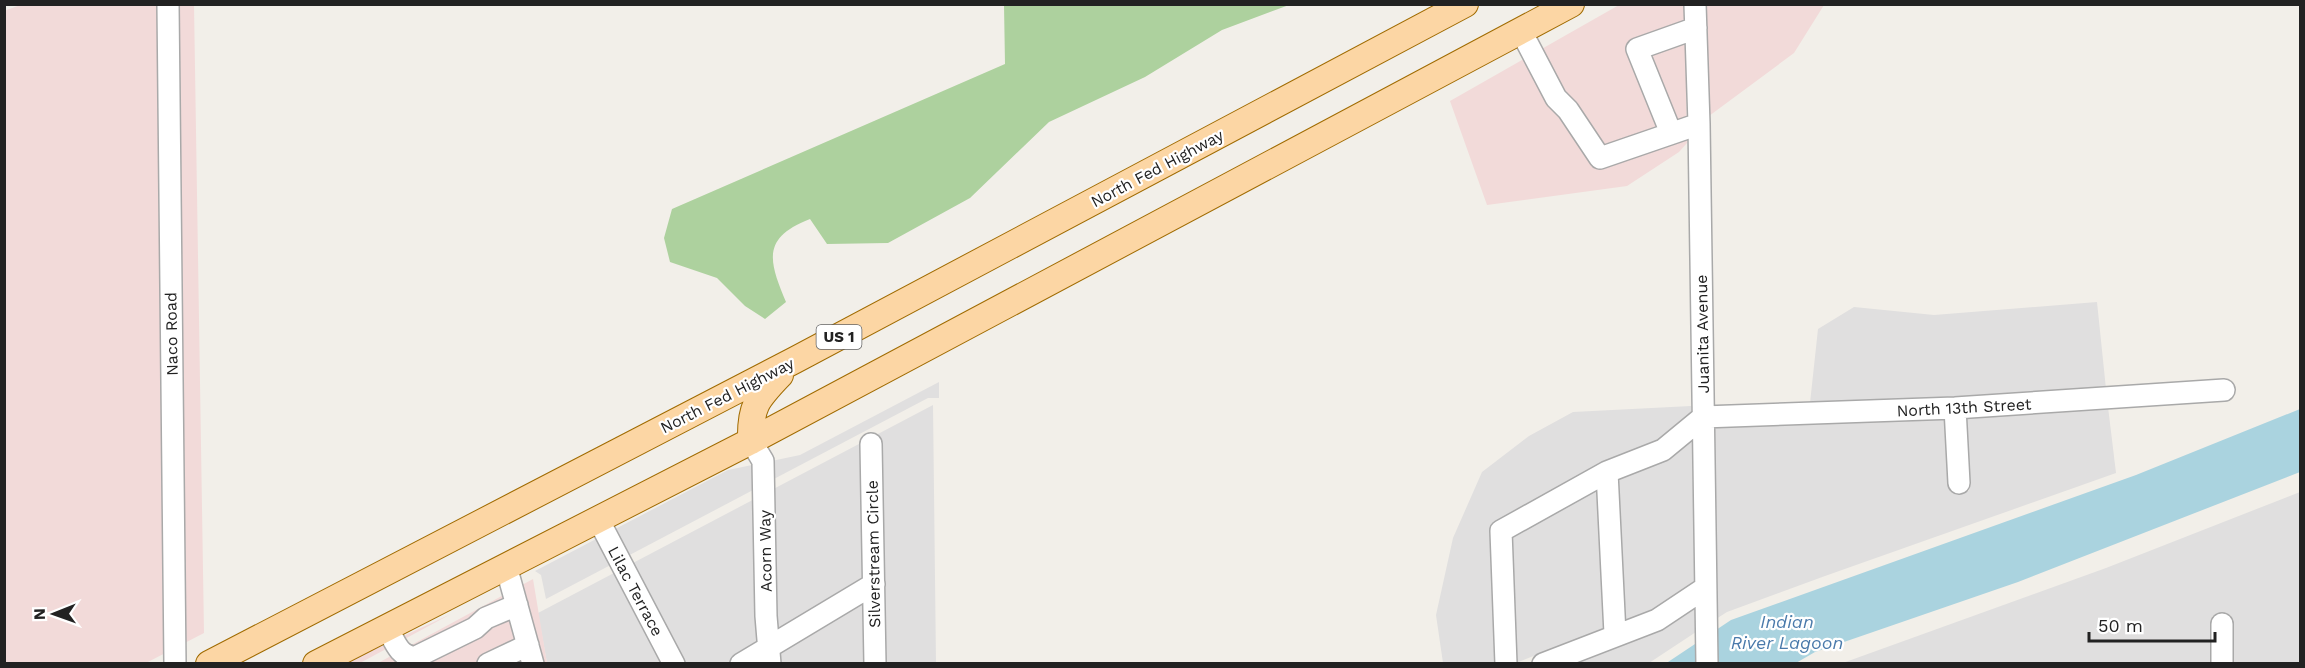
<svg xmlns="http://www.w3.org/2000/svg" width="2305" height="668" viewBox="0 0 2305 668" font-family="'Work Sans',sans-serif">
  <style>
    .residential { fill: #e0dfdf }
    .commercial { fill: #f2dad9 }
    .forest { fill: #add19e }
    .water { fill: #aad3df }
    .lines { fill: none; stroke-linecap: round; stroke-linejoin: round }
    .minor-casing { stroke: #a9a9a9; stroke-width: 24 }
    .major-casing { stroke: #a06b00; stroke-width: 28 }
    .minor { stroke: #fff; stroke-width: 21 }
    .major { stroke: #fcd6a4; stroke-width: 26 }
    .labels { text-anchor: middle; stroke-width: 4.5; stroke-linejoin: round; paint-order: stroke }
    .shield { fill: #fff; stroke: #646464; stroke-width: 1.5 }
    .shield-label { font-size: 15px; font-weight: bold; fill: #222 }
    .street-label { font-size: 16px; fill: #222; stroke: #fff }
    .water-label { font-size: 18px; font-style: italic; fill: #4a7aab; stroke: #fff }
  </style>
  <rect width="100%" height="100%" fill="#f2efe9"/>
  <!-- residential -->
  <path class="residential" d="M2097 302 2106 389 1954 400 1711 409V406L1810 403 1818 329 1854 307 1934 315Z
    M939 382V398H928L546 599 541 575 535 571 728 470 800 455Z
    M933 405 936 663H547L538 613Z
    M1691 406 1692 414 1657 442 1605 463 1597 464V467L1496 524V663H1443L1436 615 1453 538 1482 472 1529 436 1573 412Z
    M2108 407 2116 473 1825 576 1727 612 1716 619 1715 592 1718 590 1715 585 1712 427 1946 417 1950 492 1969 491 1965 416Z
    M1692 437 1695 584 1653 612 1624 622 1617 477Z
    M1598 487 1605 628 1516 663 1511 536Z
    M2300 492V663H2232L2231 615 2212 616V663L1840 664 2106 568Z
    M1696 605V632L1649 663 1566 664Z"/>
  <!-- commercial -->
  <path class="commercial" d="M23 4 194 5 204 633 146 663H5L4 11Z
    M1619 5H1685L1687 143 1679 152 1627 186 1487 205 1450 101Z
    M1824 5 1794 53 1709 116 1705 6Z
    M533 579 547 663H378Z
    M451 614 360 663H345Z"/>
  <!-- forest -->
  <path class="forest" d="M1004 5H1289L1222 30 1145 77 1049 122 970 198 888 243 827 244 810 219C761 238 769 261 786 302L765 319 745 306 717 278 670 262 664 238 672 209 1005 64Z"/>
  <!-- water -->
  <path class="water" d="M2300 409V472L2018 582 1815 652 1796 663 1665 664 1731 620 2136 475Z"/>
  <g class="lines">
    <defs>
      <path id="minor" d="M168 4 175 664
        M1695 4 1699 124 1707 664
        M1521 31 1556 98 1568 110 1600 158 1699 124
        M1671 133 1637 49 1696 28
        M1955 408 1959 483
        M751 441 763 461 766 616 770 664
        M871 444 875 664
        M1607 472 1615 634
        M598 519 674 664
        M506 566 533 664
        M2222 624V664
        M387 627C394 640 399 658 416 657L475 628 486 618 517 605
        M488 664 528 645
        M741 664 874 584
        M1506 664 1501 531 1607 472 1663 450 1703 417 1955 408 2224 390
        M1543 664 1657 620 1705 588"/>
      <path id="major" d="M751 441C750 406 757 399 780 375
        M209 664 795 360 1465 4
        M316 664 751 441 1571 4"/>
    </defs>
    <!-- minor casing -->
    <use href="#minor" class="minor-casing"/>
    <!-- major casing -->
    <use href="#major" class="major-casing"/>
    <!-- minor -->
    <use href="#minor" class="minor"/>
    <!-- major -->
    <use href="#major" class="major"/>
  </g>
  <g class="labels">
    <!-- shield labels -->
    <rect class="shield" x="816.5" y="325" width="45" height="24" rx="4.5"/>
    <g class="shield-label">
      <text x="839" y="342">US 1</text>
    </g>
    <!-- street labels -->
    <g class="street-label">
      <text transform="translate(1157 168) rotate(-28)" y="6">North Fed Highway</text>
      <text transform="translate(171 334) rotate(-91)" y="6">Naco Road</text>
      <text transform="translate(1702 334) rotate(-91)" y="6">Juanita Avenue</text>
      <text transform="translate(727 395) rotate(-27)" y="6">North Fed Highway</text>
      <text transform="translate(1964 407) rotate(-3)" y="6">North 13th Street</text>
      <text transform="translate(765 551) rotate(-91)" y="6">Acorn Way</text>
      <text transform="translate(873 554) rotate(-91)" y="6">Silverstream Circle</text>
      <text transform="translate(636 591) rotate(62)" y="6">Lilac Terrace</text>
    </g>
    <!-- water labels -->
    <g class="water-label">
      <text x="1787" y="628">Indian<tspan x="1787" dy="21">River Lagoon</tspan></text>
    </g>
  </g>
  <!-- border -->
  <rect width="2305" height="668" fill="none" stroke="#222222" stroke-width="12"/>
  <!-- north arrow -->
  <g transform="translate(54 614) rotate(269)" stroke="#ffffff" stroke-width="4.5" paint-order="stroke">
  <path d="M0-4.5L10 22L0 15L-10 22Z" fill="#222222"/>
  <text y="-9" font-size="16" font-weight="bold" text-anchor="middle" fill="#222222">N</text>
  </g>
  <!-- scale -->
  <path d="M2089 632v9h126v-9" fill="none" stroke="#222222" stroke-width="3"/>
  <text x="2098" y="632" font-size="18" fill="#222222" stroke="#ffffff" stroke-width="4.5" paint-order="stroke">50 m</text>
</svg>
